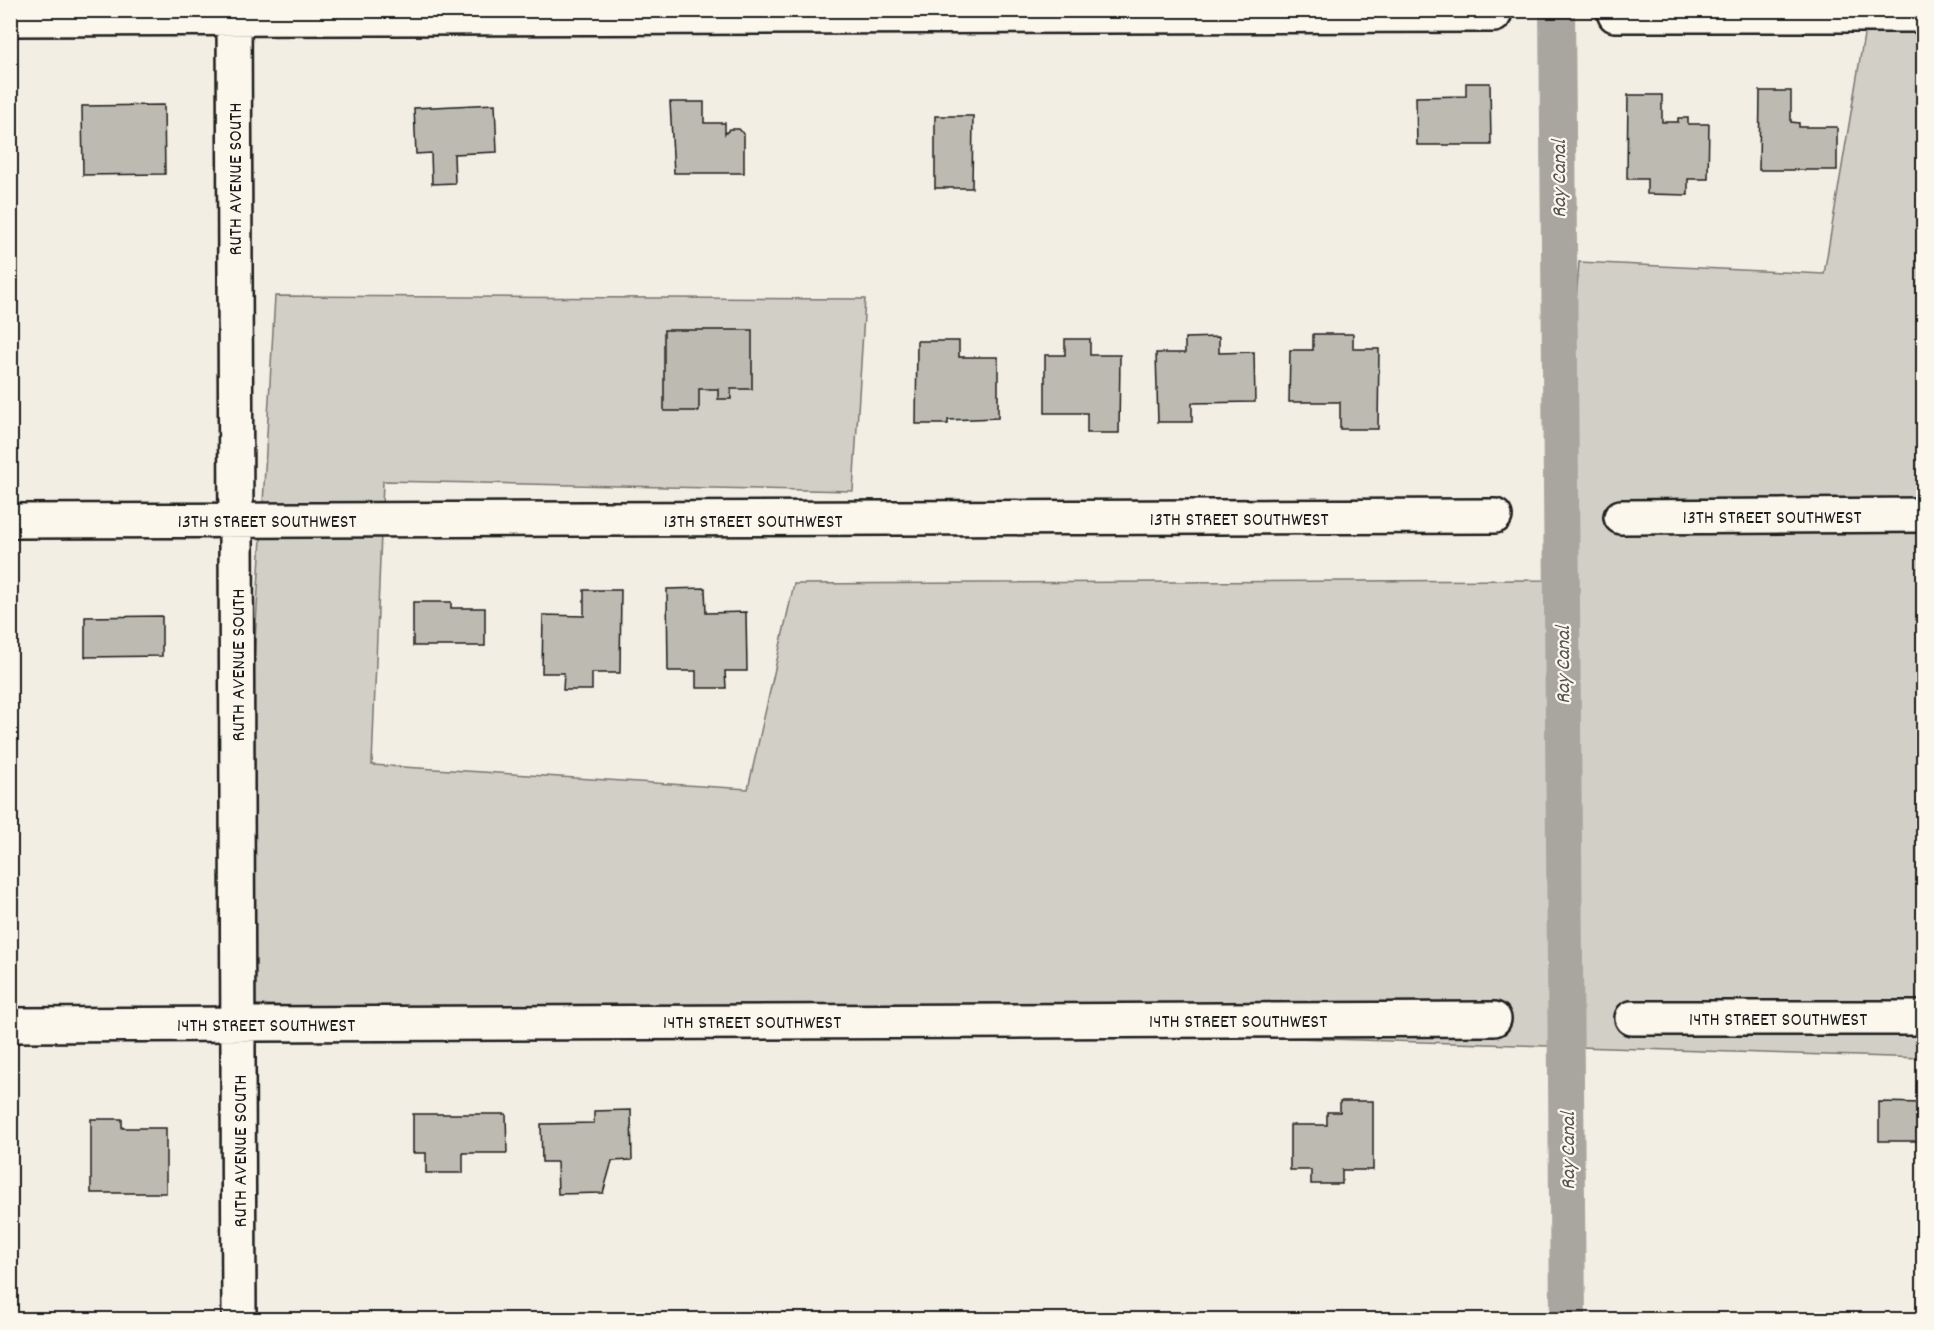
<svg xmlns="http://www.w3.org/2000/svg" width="1934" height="1330" viewBox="0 0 1934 1330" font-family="Dekko,sans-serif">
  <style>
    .green { fill: #d2cfc6; stroke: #777671; stroke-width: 1.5 }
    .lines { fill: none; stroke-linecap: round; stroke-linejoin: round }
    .canal { stroke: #a9a6a0; stroke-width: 36 }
    .building { fill: #bdbab1; stroke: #1c1c1c; stroke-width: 1.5 }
    .street-casing { stroke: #1c1c1c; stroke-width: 38 }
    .street { stroke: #fbf7ec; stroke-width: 33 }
    .labels { text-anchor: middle; stroke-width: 4.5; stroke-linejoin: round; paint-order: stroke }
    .street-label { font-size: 20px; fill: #1c1c1c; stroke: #fbf7ec }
    .water-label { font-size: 21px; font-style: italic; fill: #545351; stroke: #fbf7ec }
  </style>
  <rect width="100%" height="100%" fill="#f2eee4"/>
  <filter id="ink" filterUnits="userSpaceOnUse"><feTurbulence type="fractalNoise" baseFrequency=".0167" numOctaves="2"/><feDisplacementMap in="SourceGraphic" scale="12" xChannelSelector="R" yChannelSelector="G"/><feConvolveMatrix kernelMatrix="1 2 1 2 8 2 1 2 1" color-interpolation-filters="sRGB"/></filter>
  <g filter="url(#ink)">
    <!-- green -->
    <path class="green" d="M1868 11H1923V1058L234 1004 275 296 865 299 853 491 383 481 372 765 748 789 794 584 1555 580 1579 262 1824 274Z"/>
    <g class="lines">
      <!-- canal -->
      <path class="canal" d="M1557 10 1568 1320"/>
    </g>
    <!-- building -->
    <path class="building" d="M1466 83H1490L1491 145H1417L1416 97 1466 96Z
      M1760 91H1791V122L1799 123V127H1837V170H1759Z
      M1628 95H1662V122H1678V118H1688V124H1709L1708 179H1688V195L1647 194V179H1627Z
      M670 102H704V123H725V134L730 129H739L744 134V173H674Z
      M495 104 497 152 454 154 455 183 432 184 431 153 416 154 414 108Z
      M164 105 165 174 83 175 82 106Z
      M935 116H973L972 188H935Z
      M664 330H752V389H731V399H718V389H699V411H664Z
      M1313 334H1353V349H1379L1378 429H1340V402H1289L1290 350H1313Z
      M1219 337V353L1254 352 1255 402 1192 403V422H1158L1156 353H1185V338Z
      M1065 339H1090V355H1120L1119 433H1087V413H1045V355H1065Z
      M917 341H959V357H998V418L948 420V424H916Z
      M705 588 706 613 746 612 747 671H725L726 688H696V671H668L667 589Z
      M584 590H621L620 673H592V690H563L564 673H542L543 615 584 616Z
      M413 602H451V608H485V646H413Z
      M162 616V656L85 657V617Z
      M1340 1101H1373V1170H1342V1184H1311V1170H1290V1125H1327V1112H1340Z
      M1879 1102 1924 1103V1141H1879Z
      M631 1110 632 1160 612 1161 603 1193 558 1194 557 1162H542L541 1124 594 1123V1111Z
      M413 1114H506L507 1153H463V1173H426V1153H413Z
      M91 1119H122V1128H166V1193H91Z"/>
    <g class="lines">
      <defs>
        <path id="street" d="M234 10 239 1320
          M1615 15H1924
          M10 19 1494 15
          M1621 517 1924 515
          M10 521 1495 516
          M1632 1018H1924
          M10 1025 1494 1019"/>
      </defs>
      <!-- street casing -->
      <use href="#street" class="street-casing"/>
      <!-- street -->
      <use href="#street" class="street"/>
    </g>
  </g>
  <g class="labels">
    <!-- street labels -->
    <g class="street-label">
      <text transform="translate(234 179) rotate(-90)" y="7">RUTH AVENUE SOUTH</text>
      <text x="1772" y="523">13TH STREET SOUTHWEST</text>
      <text x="1239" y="525">13TH STREET SOUTHWEST</text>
      <text x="267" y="527">13TH STREET SOUTHWEST</text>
      <text x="753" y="527">13TH STREET SOUTHWEST</text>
      <text transform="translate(237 665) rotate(-90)" y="7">RUTH AVENUE SOUTH</text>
      <text x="1778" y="1025">14TH STREET SOUTHWEST</text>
      <text x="1238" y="1027">14TH STREET SOUTHWEST</text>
      <text x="752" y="1028">14TH STREET SOUTHWEST</text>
      <text x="266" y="1031">14TH STREET SOUTHWEST</text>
      <text transform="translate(239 1151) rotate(-90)" y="7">RUTH AVENUE SOUTH</text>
    </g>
    <!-- water labels -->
    <g class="water-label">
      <text transform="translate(1558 179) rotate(-90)" y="7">Ray Canal</text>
      <text transform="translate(1562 665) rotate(-90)" y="7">Ray Canal</text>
      <text transform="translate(1567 1151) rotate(-90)" y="7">Ray Canal</text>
    </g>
  </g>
  <!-- margin -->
  <rect width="1934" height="1330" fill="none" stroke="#fbf7ec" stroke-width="36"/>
  <rect x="18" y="18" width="1898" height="1294" fill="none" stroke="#1c1c1c" stroke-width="2" filter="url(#ink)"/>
</svg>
